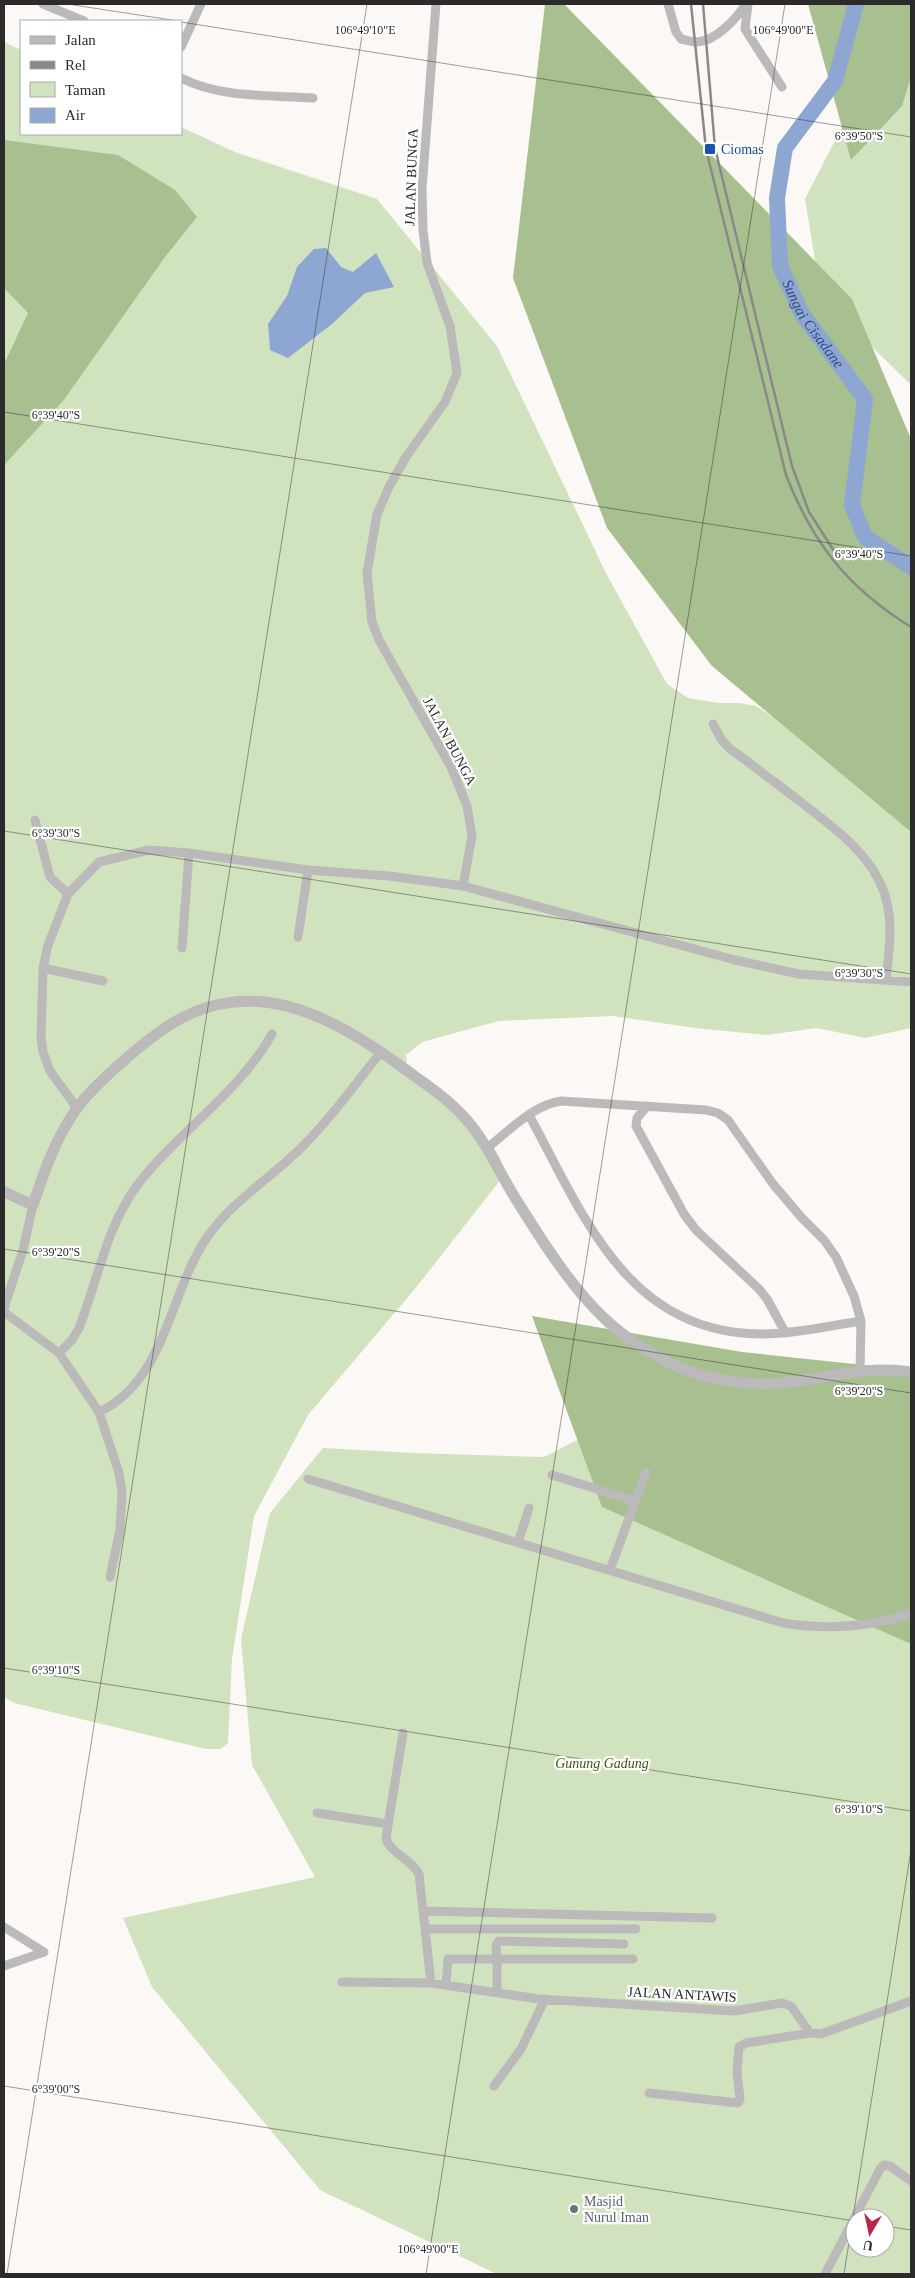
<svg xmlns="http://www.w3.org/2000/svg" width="915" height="2278" viewBox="0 0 915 2278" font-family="'Times New Roman',serif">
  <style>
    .green { fill: #d1e3be; fill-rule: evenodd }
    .forest { fill: #a8bf8f }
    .water { fill: #8da6d2 }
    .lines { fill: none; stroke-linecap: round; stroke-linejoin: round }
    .river { stroke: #8da6d2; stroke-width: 16 }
    .minor { stroke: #bbb9b9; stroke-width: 9 }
    .tertiary { stroke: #bbb9b9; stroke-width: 11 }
    .rail { stroke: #8b8988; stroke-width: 2.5 }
    .ticks { fill: none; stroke: #2c2a2a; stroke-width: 1; stroke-opacity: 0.45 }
    .transit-dot { fill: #1a4fb4; stroke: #fff; stroke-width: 2 }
    .worship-dot { fill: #6b7280; stroke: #fff; stroke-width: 2 }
    .labels { text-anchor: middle; stroke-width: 4.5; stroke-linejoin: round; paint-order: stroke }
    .transit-label { font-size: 14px; fill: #164399; stroke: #fff; text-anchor: start }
    .street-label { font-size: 14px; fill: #2c2a2a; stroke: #fff }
    .park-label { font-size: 14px; font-style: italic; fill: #3b560f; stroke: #fff }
    .worship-label { font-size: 14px; fill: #5b616d; stroke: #fff; text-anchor: start }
    .water-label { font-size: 15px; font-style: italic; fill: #2f4d85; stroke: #fff }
    .ticks-label { font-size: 12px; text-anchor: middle; fill: #2c2a2a; stroke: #fff; stroke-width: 4.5; stroke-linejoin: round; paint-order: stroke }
  </style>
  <rect width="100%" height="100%" fill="#fcf8f6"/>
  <!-- green -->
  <path class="green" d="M905 4H911V385L821 297 805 199Z
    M4 42 21 50V134H181V127L235 152 377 199 497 346 607 575 667 684 688 698 718 703H740L756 706 863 774 911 827V1028L865 1038 817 1028 767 1035 695 1028 613 1016 499 1021 422 1042 406 1055 407 1065C429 1084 501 1140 503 1168 503 1173 500 1179 498 1183L414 1290 308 1415 254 1516 232 1659 228 1743 221 1749H206L14 1703 4 1697Z
    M640 1408 911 1423V2274H497L320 2190 152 1987 123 1918 315 1877 252 1765 241 1639 270 1513 323 1448 414 1453 544 1457ZM855 2218H885V2248H855Z"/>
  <!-- forest -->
  <path class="forest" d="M545 4H564L852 299 911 439V832L712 666 607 528 513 278Z
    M808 4H911V77L902 106 851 160Z
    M4 140 118 155 175 190 197 217 165 257 63 401 4 465V362L6 360 28 313 4 288Z
    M532 1316 742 1352 911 1370V1644L602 1507Z"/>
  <!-- water -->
  <path class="water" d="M326 248 341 267 353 272 376 253 394 287 365 293 332 324 288 358 270 350 268 324 287 296 297 267 314 249Z"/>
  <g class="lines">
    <!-- river -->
    <path class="river" id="s1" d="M856 4 835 81 785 148 777 198 780 266 802 314 865 399 852 505 865 537 911 567"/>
    <!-- minor -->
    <path class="minor" d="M43 4 84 21
      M668 4 676 32 681 39C686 40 692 42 697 42 716 41 736 19 746 4
      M748 4 745 29 782 87
      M181 47 201 4
      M181 78C220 98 269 95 313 98
      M713 724 721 739 729 748C754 766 778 785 802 803 834 828 870 853 884 892 894 921 889 950 886 980
      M35 820 50 877 68 894
      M463 886 735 960 799 974 911 982
      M298 937 308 870
      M182 948 189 853
      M43 968 103 981
      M647 1106 637 1118 636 1126 684 1214 696 1230 759 1289 767 1299 785 1332
      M77 1108 50 1071 43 1052 41 1038 43 968 48 945 68 894 99 862 149 850 189 853 308 870 389 876 463 886 472 836 467 806 451 767 379 640 372 622 367 573 377 514 390 485 406 457 445 402 457 373 450 326 427 263 423 230 422 189 436 4
      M529 1115C583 1214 626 1332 759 1334 793 1334 828 1326 861 1321
      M487 1148C509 1131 533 1105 561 1101L706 1110 718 1113 728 1120 773 1184 802 1218 824 1240 836 1257 854 1296 861 1321 860 1370
      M4 1308 23 1250 33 1205
      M4 1312 59 1353 99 1412 119 1473 122 1492 120 1530 110 1577
      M59 1353 72 1340 79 1328C98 1280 106 1227 138 1184 179 1131 239 1093 272 1034
      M99 1412C164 1382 169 1297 204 1242 229 1202 272 1178 304 1145 332 1117 356 1083 381 1052
      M552 1475 635 1501
      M308 1479 783 1623C827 1630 869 1628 911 1613
      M518 1543 529 1508
      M610 1570 646 1472
      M403 1733 386 1838C389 1853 412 1859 419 1874L431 1983
      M317 1813 388 1824
      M423 1911 712 1918
      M4 1927 44 1952
      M425 1929H636
      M4 1966 44 1952
      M342 1982 431 1983 539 1999 734 2011 782 2003 791 2006 810 2033 821 2034 911 2001
      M446 1984 448 1959H497L496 1945 499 1941 624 1944
      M497 1992V1959H633
      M494 2086 521 2049 545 1999
      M649 2093 738 2103 740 2099 737 2072 739 2047 746 2043 810 2033
      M825 2274 880 2169 884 2165 890 2166 911 2181"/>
    <!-- tertiary -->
    <path class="tertiary" d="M4 1192 33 1205C44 1172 55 1140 75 1111 92 1086 137 1048 162 1030 247 970 330 1014 402 1067 424 1083 446 1097 464 1117 488 1143 500 1175 519 1204 542 1241 572 1288 604 1318 620 1334 640 1346 660 1358 694 1378 742 1386 781 1383 827 1379 864 1365 911 1372"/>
    <!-- rail -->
    <path class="rail" d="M691 4 706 149 786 475C813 544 848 588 911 627
      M703 4 715 148 792 466 809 512 836 554"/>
  </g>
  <!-- ticks -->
  <path class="ticks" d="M67 4 178 21M181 22 911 137M4 412 911 556M4 831 911 974M4 1249 911 1393M4 1668 911 1811M4 2086 855 2221M885 2226 911 2230M7 2274 367 4M426 2274 785 4M844 2274 911 1850"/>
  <!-- markers -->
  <rect class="transit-dot" x="704" y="143" width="12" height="12" rx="2.5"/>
  <circle class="worship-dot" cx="574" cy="2209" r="5"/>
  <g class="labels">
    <!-- transit labels -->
    <g class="transit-label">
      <text x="721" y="154">Ciomas</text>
    </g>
    <!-- street labels -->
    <g class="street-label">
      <text transform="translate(411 177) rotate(-88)" y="5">JALAN BUNGA</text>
      <text transform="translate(450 741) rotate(62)" y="5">JALAN BUNGA</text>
      <text transform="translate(682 1994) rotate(3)" y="5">JALAN ANTAWIS</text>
    </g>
    <!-- park labels -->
    <g class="park-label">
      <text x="602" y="1768">Gunung Gadung</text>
    </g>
    <!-- worship labels -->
    <g class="worship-label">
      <text x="584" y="2206">Masjid<tspan x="584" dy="16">Nurul Iman</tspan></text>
    </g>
    <!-- water labels -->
    <g class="water-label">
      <text dy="5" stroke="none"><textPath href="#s1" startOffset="349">Sungai Cisadane</textPath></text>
    </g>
  </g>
  <g class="ticks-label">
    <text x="783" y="34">106°49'00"E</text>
    <text x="365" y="34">106°49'10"E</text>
    <text x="859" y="140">6°39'50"S</text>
    <text x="56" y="419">6°39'40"S</text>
    <text x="859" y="558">6°39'40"S</text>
    <text x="56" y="837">6°39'30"S</text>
    <text x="859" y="977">6°39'30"S</text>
    <text x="56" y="1256">6°39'20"S</text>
    <text x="859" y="1395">6°39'20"S</text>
    <text x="56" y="1674">6°39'10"S</text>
    <text x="859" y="1813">6°39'10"S</text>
    <text x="56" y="2093">6°39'00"S</text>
    <text x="428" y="2253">106°49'00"E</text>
  </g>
  <!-- border -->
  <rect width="915" height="2278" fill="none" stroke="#2c2a2a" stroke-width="10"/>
  <!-- legend -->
  <rect x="20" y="20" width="162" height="115" fill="#ffffff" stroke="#abaaaa"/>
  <rect x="30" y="36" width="25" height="8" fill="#bbb9b9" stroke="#abaaaa"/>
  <text x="65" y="45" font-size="15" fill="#2c2a2a">Jalan</text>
  <rect x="30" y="61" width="25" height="8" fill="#8b8988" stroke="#abaaaa"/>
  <text x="65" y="70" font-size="15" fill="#2c2a2a">Rel</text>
  <rect x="30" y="82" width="25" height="15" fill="#d1e3be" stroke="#abaaaa"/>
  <text x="65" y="95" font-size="15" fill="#2c2a2a">Taman</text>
  <rect x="30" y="108" width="25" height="15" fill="#8da6d2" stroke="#abaaaa"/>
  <text x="65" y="120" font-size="15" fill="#2c2a2a">Air</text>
  <!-- north arrow -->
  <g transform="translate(870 2233) rotate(189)"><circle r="24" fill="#ffffff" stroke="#abaaaa"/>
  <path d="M0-4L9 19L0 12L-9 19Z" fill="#b92748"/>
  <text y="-8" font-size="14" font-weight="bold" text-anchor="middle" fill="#2c2a2a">U</text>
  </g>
</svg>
